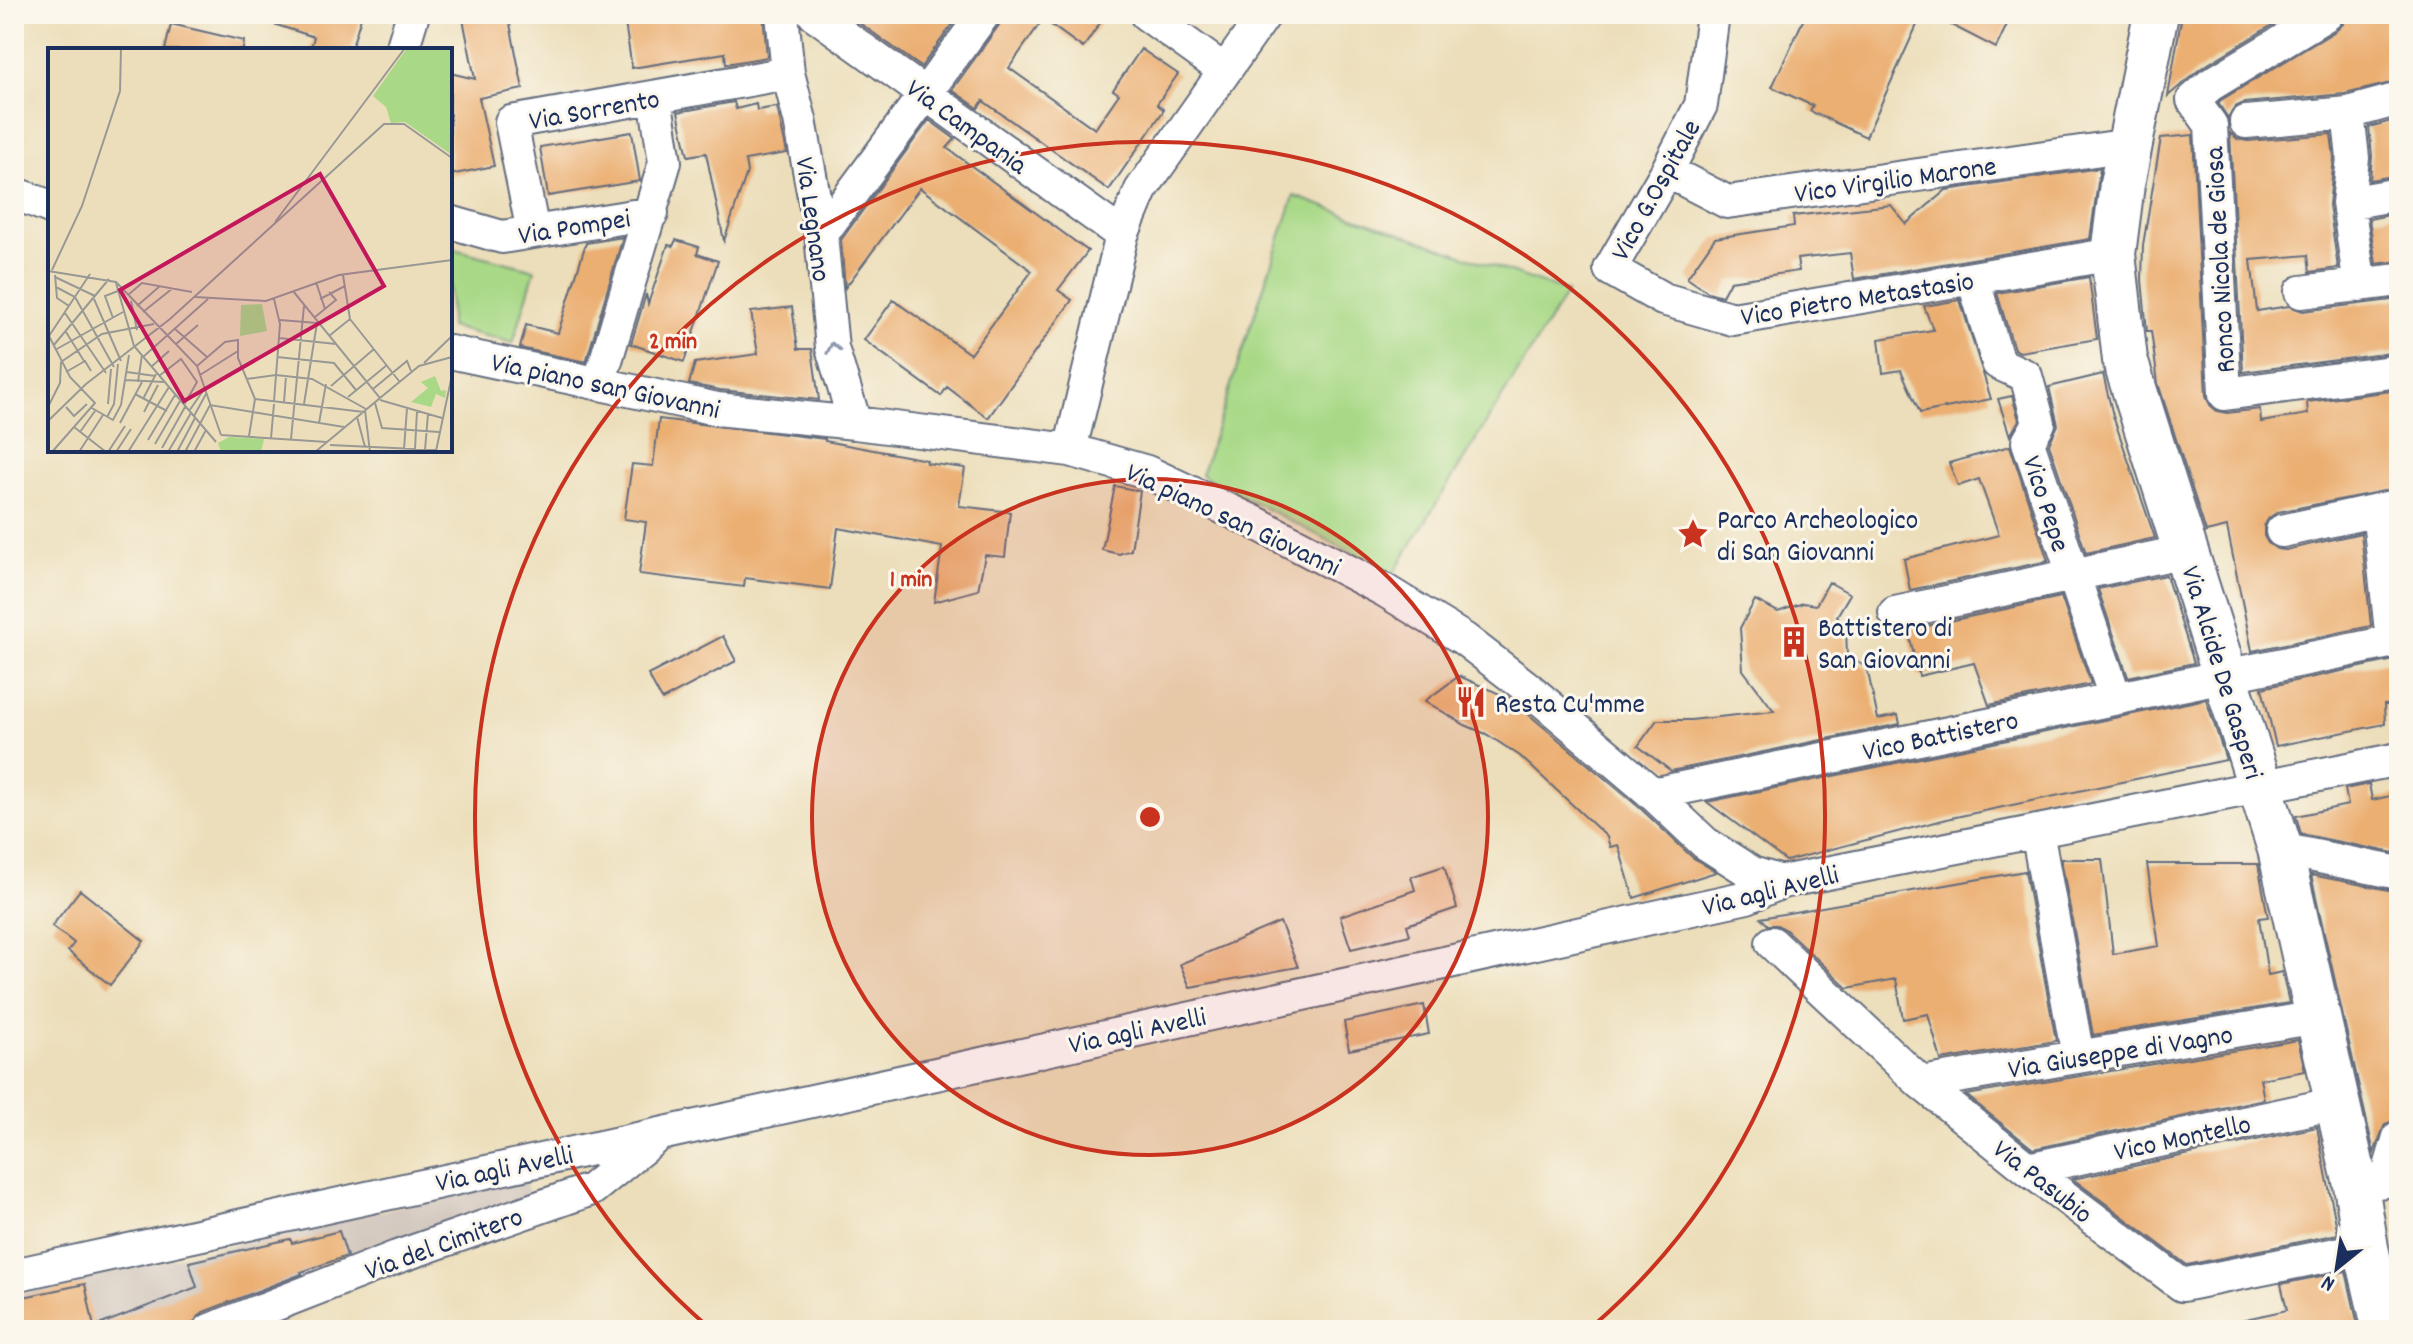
<svg xmlns="http://www.w3.org/2000/svg" width="2413" height="1344" viewBox="0 0 2413 1344" font-family="Dekko,sans-serif">
  <style>
    .industrial { fill: #cec2b9 }
    .green { fill: #a9d987; stroke: #628472; stroke-width: 2 }
    .building { fill: #ebaf72 }
    .lines { fill: none; stroke-linecap: round; stroke-linejoin: round }
    .street-casing { stroke: #646c7e; stroke-width: 36 }
    .secondary-casing { stroke: #646c7e; stroke-width: 48 }
    .street { stroke: #fff; stroke-width: 32 }
    .secondary { stroke: #fff; stroke-width: 44 }
    .oneway { stroke: #8d97ae }
    .ring { fill: none; stroke: #c8321e; stroke-width: 4 }
    .labels { text-anchor: middle; stroke-width: 6; stroke-linejoin: round; paint-order: stroke }
    .street-label { font-size: 28px; fill: #1b2f5e; stroke: #fbf7ec }
    .poi-label { font-size: 28px; fill: #1b2f5e; stroke: #fbf7ec; text-anchor: start }
    .inset-road { fill: none; stroke: #989895; stroke-width: 2 }
    .view { fill: #c2185b; fill-opacity: 0.15; stroke: #c2185b; stroke-width: 4 }
    .inset-edge { fill: none; stroke: #1b2f5e; stroke-width: 4 }
    .centre { fill: #c8321e; stroke: #fbf7ec; stroke-width: 4 }
    .ring-label { font-size: 24px; text-anchor: middle; font-weight: bold; fill: #c8321e; stroke: #fbf7ec; stroke-width: 6; stroke-linejoin: round; paint-order: stroke }
  </style>
  <rect width="100%" height="100%" fill="#fbf7ec"/>
  <filter id="ink" filterUnits="userSpaceOnUse"><feTurbulence type="fractalNoise" baseFrequency=".0125" numOctaves="2"/><feDisplacementMap in="SourceGraphic" scale="16" xChannelSelector="R" yChannelSelector="G"/><feConvolveMatrix kernelMatrix="1 2 1 2 8 2 1 2 1" color-interpolation-filters="sRGB"/></filter>
  <filter id="wash" filterUnits="userSpaceOnUse"><feTurbulence type="fractalNoise" baseFrequency=".006" numOctaves="4" result="noise"/><feDisplacementMap in="SourceGraphic" scale="32" xChannelSelector="R" yChannelSelector="G"/><feGaussianBlur stdDeviation="1.8" result="paint"/><feColorMatrix in="noise" values="0 0 0 0 0 0 0 0 0 0 0 0 0 0 0 0 0 1.4 0 .05"/><feComposite in="paint" operator="in"/></filter>
  <g filter="url(#wash)">
    <rect width="100%" height="100%" fill="#ecdeba"/>
    <!-- industrial -->
    <path class="industrial" d="M524 1178 530 1198 485 1210 173 1330H14V1295Z"/>
    <!-- green -->
    <path class="green" d="M1294 196 1567 292 1393 574 1201 475Z
      M450 248 535 270 513 343 450 327Z"/>
    <g id="blocks">
      <!-- building -->
      <path class="building" d="M258 14H362L351 50H310L314 37 258 19Z
        M462 14H508L523 89 479 98 494 166 450 175V73L475 79Z
        M679 14H763L767 57 726 64 725 53 632 68 625 23Z
        M847 14H960L921 67Z
        M1003 14H1106L1083 48 1043 19 1009 68 1095 129 1119 94 1113 90 1141 49 1178 74 1157 104 1164 110 1109 190 983 101 978 108 952 90 999 25Z
        M1806 14H1922L1866 137 1810 111 1813 106 1772 87Z
        M1930 14H2012L1996 48Z
        M2182 14H2290L2200 69 2168 96Z
        M2346 14H2399V81L2345 94 2244 103 2235 107 2228 118 2218 103 2221 100 2337 30 2343 24Z
        M171 24 244 41 243 50H165Z
        M734 102 736 109 756 104 757 110 777 107 787 153 745 160 747 172 724 241 706 153 688 156 678 112Z
        M2399 119V175L2370 180 2372 156 2369 127Z
        M929 120 955 139 947 148 1088 251 1058 290 1072 300 988 418 947 387 941 396 864 340 893 300 970 354 1032 271 920 188 845 288 841 240Z
        M632 132 640 181 548 196 540 147Z
        M2230 133 2237 139 2248 141 2331 134 2334 158 2329 205 2338 268 2310 272 2308 255 2251 260 2257 311 2289 306 2303 311 2399 299V352L2243 372Z
        M2193 135 2206 395 2210 405 2217 411 2227 413 2260 409 2261 422 2308 414 2307 402 2399 390V488L2278 512 2269 518 2264 526V536L2268 543 2277 549 2286 550 2361 533 2371 626 2252 651 2227 527 2206 532 2158 383 2151 331H2147L2142 280 2143 245 2161 138Z
        M2100 168 2090 239 1854 279 1850 253 1797 259 1799 271 1730 281 1722 296 1708 292 1687 278 1715 238 1794 226 1793 216 1891 205 1906 224 1946 190Z
        M2399 213V261L2376 264 2369 219Z
        M623 237 586 362 520 348 526 325 558 333 586 243Z
        M676 240 699 247 697 254 718 261 684 362 631 344 646 294 648 304 668 245 673 246Z
        M2089 277 2097 339 2020 352 2014 349 1997 293Z
        M1960 300 1991 399 1920 413 1901 370 1883 373 1879 339 1933 330 1924 306Z
        M792 307 798 349H812L819 400 720 390 689 384 695 363 758 354 751 312Z
        M2103 374 2113 416 2155 538 2086 553 2049 444 2058 425 2049 387Z
        M2012 396 2019 420 2010 436 1998 399Z
        M659 419 825 439V441L927 460 926 463 965 468 959 506 1010 512 1005 557 985 555 978 590 934 602 942 547 838 528 830 589 745 578 744 587 639 574 646 522 624 519 632 464 653 466Z
        M2010 446 2048 561 1910 590 1904 559 1999 535 1979 479 1958 486 1949 463Z
        M1115 486 1140 491 1131 550 1119 554 1102 550Z
        M2166 575 2194 663 2128 677 2098 589Z
        M1829 582 1850 594 1837 616 1846 629 1847 655 1867 668 1878 719 1898 715 1900 724 1671 771 1638 746 1657 720H1691L1774 711 1743 670 1740 628 1755 600 1778 612 1803 603 1816 605Z
        M2061 597 2091 684 1989 705 1974 663 1919 676 1908 630Z
        M723 636 736 661 662 700 648 675Z
        M2399 659V704L2384 705 2385 724 2276 746 2262 688Z
        M1459 676 1509 698 1640 808 1692 857 1716 872 1634 898 1618 845 1610 847 1607 837 1520 756 1486 734 1465 725 1425 701Z
        M2206 699 2226 760 1951 818 1786 861 1707 802Z
        M2369 784 2372 800 2399 794V854L2301 834 2296 816 2348 805 2345 789Z
        M2061 859H2102L2113 954 2159 946 2147 864H2258L2268 917 2259 918 2268 975 2282 972 2289 1003 2093 1035Z
        M1444 866 1457 908 1407 925 1410 935 1351 949 1340 916 1415 890 1411 877Z
        M2025 871 2056 1041 1941 1060 1928 1014 1903 1019 1896 979 1848 988 1785 929 1777 925H1768L1761 918Z
        M2311 875 2399 892V1119L2385 1124 2374 1153Z
        M80 890 144 941 110 985 68 951 74 943 52 926Z
        M1280 922 1298 967 1190 987 1180 964Z
        M1424 1005 1429 1034 1349 1050 1344 1022Z
        M2298 1040 2305 1071 2260 1079 2264 1099 2033 1149 1966 1095Z
        M2317 1127 2338 1234 2187 1265 2073 1179Z
        M339 1231 347 1256 301 1272 302 1274 203 1312 193 1323 175 1330H21L14 1299 85 1284 94 1327 197 1287 189 1262 290 1239 292 1243Z
        M2346 1271 2359 1330H2242L2241 1320 2287 1310 2281 1284Z"/>
    </g>
  </g>
  <g filter="url(#ink)">
    <use href="#blocks" fill-opacity="0" stroke="#646c7e" stroke-width="2"/>
    <g class="lines">
      <defs>
        <path id="street" d="M782 14 788 73 800 120 821 235 832 348 855 423
          M814 14 1122 235
          M1146 14 1225 71
          M1713 14 1701 105 1667 171 1610 269 1663 299 1733 319 2113 254
          M2327 14 2210 85 2193 100 2211 125 2225 394 2399 371
          M402 50 413 14
          M2348 113 2353 158 2348 203 2360 286
          M2246 122 2348 113 2399 99
          M1667 171 1727 202 2130 145
          M14 193 50 207
          M2348 203 2399 194
          M450 222 502 237 652 213
          M533 232 511 122 788 73
          M821 235 984 14
          M1973 278 1998 363 2026 376 2039 423 2028 442 2115 697
          M2301 292 2399 280
          M450 352 717 409 855 423 1070 450 1147 472 1254 522 1384 590 1464 639 1529 689 1653 794 1705 843 1752 873 1782 882
          M599 384 665 162 655 97
          M1070 450 1122 235 1141 190 1265 14
          M2378 510 2392 641
          M2282 531 2396 506
          M1895 613 2186 551
          M1653 794 2399 640
          M2037 831 2078 1057
          M2280 849 2399 873
          M1772 943 1921 1083 2028 1169 2182 1285 2366 1248
          M1921 1083 2318 1017
          M2028 1169 2337 1103
          M2356 1185 2386 1181 2399 1137
          M14 1275 1747 897 1782 882 2399 759
          M210 1330 397 1257 592 1189 657 1136"/>
        <path id="secondary" d="M2156 14 2122 184 2113 254 2125 360 2280 849 2356 1185 2366 1248 2385 1330"/>
      </defs>
      <!-- street casing -->
      <use href="#street" class="street-casing"/>
      <!-- secondary casing -->
      <use href="#secondary" class="secondary-casing"/>
      <!-- street -->
      <use href="#street" class="street"/>
      <!-- secondary -->
      <use href="#secondary" class="secondary"/>
    </g>
    <!-- one-way arrows -->
    <defs><path id="oneway-chevron" d="M-2-3.5L2.5 0L-2 3.5" fill="none" stroke-width="1.6" stroke-linecap="round" stroke-linejoin="round" transform="scale(2)"/></defs>
    <use class="oneway" href="#oneway-chevron" transform="translate(833 348) rotate(-102)"/>
  </g>
  <!-- distance rings -->
  <circle cx="1150" cy="817" r="338" fill="#c8321e" fill-opacity=".12"/>
  <g class="ring">
    <circle cx="1150" cy="817" r="338"/>
    <path d="M707 1326A675 675 0 1 1 1593 1326"/>
  </g>
  <!-- icons -->
  <defs>
    <symbol id="sight-bare" viewBox="-9 -9 18 18"><path d="M0-6L1.8-2.2L6-1.7L2.9 1.2L3.7 5.4L0 3.3L-3.7 5.4L-2.9 1.2L-6-1.7L-1.8-2.2Z" fill="#c8321e" stroke="#fbf7ec" stroke-width="2.5" paint-order="stroke"/></symbol>
    <symbol id="building-bare" viewBox="-9 -9 18 18"><path d="M-4-6H4V6H1V3H-1V6H-4ZM-2.5-4.3h1.7v1.8h-1.7ZM.8-4.3h1.7v1.8H.8ZM-2.5-1h1.7V.8h-1.7ZM.8-1h1.7V.8H.8Z" fill="#c8321e" stroke="#fbf7ec" stroke-width="2.5" paint-order="stroke"/></symbol>
    <symbol id="restaurant-bare" viewBox="-9 -9 18 18"><path d="M-5-6h1v4h1v-4h1v4h1v-4h1v5L-1.5 .5V6h-2V.5L-5-1ZM5-6V6H3V1.5H1.5Q1.5-4 5-6Z" fill="#c8321e" stroke="#fbf7ec" stroke-width="2.5" paint-order="stroke"/></symbol>
  </defs>
  <g fill-rule="evenodd">
    <use href="#sight-bare" x="1671" y="512" width="44" height="44"/>
    <use href="#building-bare" x="1772" y="620" width="44" height="44"/>
    <use href="#restaurant-bare" x="1449" y="680" width="44" height="44"/>
  </g>
  <g class="labels">
    <!-- street labels -->
    <g class="street-label">
      <text transform="translate(594 108) rotate(-10)" y="10">Via Sorrento</text>
      <text transform="translate(968 125) rotate(36)" y="10">Via Campania</text>
      <text transform="translate(1895 178) rotate(-8)" y="10">Vico Virgilio Marone</text>
      <text transform="translate(1654 189) rotate(-61)" y="10">Vico G.Ospitale</text>
      <text transform="translate(815 219) rotate(82)" y="10">Via Legnano</text>
      <text transform="translate(574 225) rotate(-9)" y="10">Via Pompei</text>
      <text transform="translate(2218 260) rotate(-93)" y="10">Ronco Nicola de Giosa</text>
      <text transform="translate(1857 297) rotate(-9)" y="10">Vico Pietro Metastasio</text>
      <text transform="translate(606 384) rotate(12)" y="10">Via piano san Giovanni</text>
      <text transform="translate(2048 503) rotate(72)" y="10">Vico Pepe</text>
      <text transform="translate(1234 518) rotate(25)" y="10">Via piano san Giovanni</text>
      <text transform="translate(2224 672) rotate(73)" y="10">Via Alcide De Gasperi</text>
      <text transform="translate(1940 734) rotate(-12)" y="10">Vico Battistero</text>
      <text transform="translate(1770 889) rotate(-14)" y="10">Via agli Avelli</text>
      <text transform="translate(1137 1029) rotate(-12)" y="10">Via agli Avelli</text>
      <text transform="translate(2120 1050) rotate(-9)" y="10">Via Giuseppe di Vagno</text>
      <text transform="translate(2182 1136) rotate(-12)" y="10">Vico Montello</text>
      <text transform="translate(504 1167) rotate(-12)" y="10">Via agli Avelli</text>
      <text transform="translate(2044 1180) rotate(38)" y="10">Via Pasubio</text>
      <text transform="translate(443 1242) rotate(-20)" y="10">Via del Cimitero</text>
    </g>
    <!-- poi labels -->
    <g class="poi-label">
      <text x="1717" y="528">Parco Archeologico<tspan x="1717" dy="32">di San Giovanni</tspan></text>
      <text x="1818" y="636">Battistero di<tspan x="1818" dy="32">San Giovanni</tspan></text>
      <text x="1495" y="712">Resta Cu'mme</text>
    </g>
  </g>
  <!-- overview -->
  <g transform="translate(48 48)">
    <rect width="404" height="404" fill="#ecdeba"/>
    <path d="M359 0H404V107L357 74 343 75 338 59 325 48ZM214 256 219 283 192 288 193 257ZM387 328 393 343 398 342 397 350 388 346 383 359 363 354 380 340 373 334ZM181 389 216 391 213 404H173L170 395Z" fill="#a9d987"/>
    <path class="inset-road" d="M227 174 357 0M4 222 34 158 72 43 73 0M0 223 68 234 149 318 173 387M7 227 9 250 21 258M295 227 302 271M7 229 47 248M268 234 277 261M68 235 86 298 168 394M8 239 27 249 66 319M245 243 332 350 267 404M80 247 94 235 144 244M147 249 218 253 291 227 404 212M46 251 73 313M226 251 232 276 226 353M272 251 297 238M83 253 89 282M89 258 112 238M95 264 125 240M17 265 58 325M267 269 288 252 281 244M65 270 57 248 70 243M302 271 351 333M232 272 269 275M127 281 159 309M18 284 36 313M0 286 22 329 47 355 4 404M1 288 42 226M281 288 302 271M231 290 288 296M128 296 150 277M5 298 61 231M7 302 75 264M95 309 160 251M229 309 286 315 308 342M376 315 404 288M149 318 177 294 190 292V310L207 351 201 388M103 319 121 303M18 324 37 313 43 323M79 324 107 328M152 327 190 303M111 328 133 311 149 334 136 357M198 331 228 327 264 331 318 361M77 332 116 334M90 334 94 307M283 338 326 301M325 341 359 313 363 323M87 346 119 363M300 349 339 317M332 350 371 318 404 309M95 351 108 326M207 351 316 364M332 352 394 370M236 354 238 328M327 355 334 380 391 384M60 356 63 321M256 356 269 275M0 359 12 335 13 314 54 286 106 276M18 359 26 368 39 356M42 359 65 372 73 357 81 307M317 362 322 404M141 363 157 340M96 364 110 337M146 368 158 346M59 369 66 356 70 316M309 369 317 399M0 373 38 336 122 271 336 76H356L404 110M72 375 94 334M271 375 278 336M26 379 58 404M32 384 47 363M173 387 279 394M223 390 226 356M243 391 256 258M100 392 127 347M107 396 132 353M282 397 388 402M114 400 137 359M356 401 359 360M367 401 369 363M377 402 380 366M388 403 404 327M31 404 55 367M60 404 77 378M68 404 83 381M80 404 121 339M120 404 143 365M129 404 147 370M137 404 162 357 296 379M146 404 158 382"/>
    <path class="view" d="M272 126 336 238 136 353 72 242Z"/>
    <rect width="404" height="404" class="inset-edge"/>
  </g>
  <circle cx="1150" cy="817" r="12" class="centre"/>
  <g class="ring-label">
    <text x="673" y="348">2 min</text>
    <text x="911" y="586">1 min</text>
  </g>
  <!-- margin -->
  <rect width="2413" height="1344" fill="none" stroke="#fbf7ec" stroke-width="48"/>
  <!-- north arrow -->
  <g transform="translate(2337 1268) rotate(210)" stroke="#fbf7ec" stroke-width="6" paint-order="stroke">
  <path d="M0-6L14 30L0 20L-14 30Z" fill="#1b2f5e"/>
  <text y="-12" font-size="22" font-weight="bold" text-anchor="middle" fill="#1b2f5e">N</text>
  </g>
</svg>
